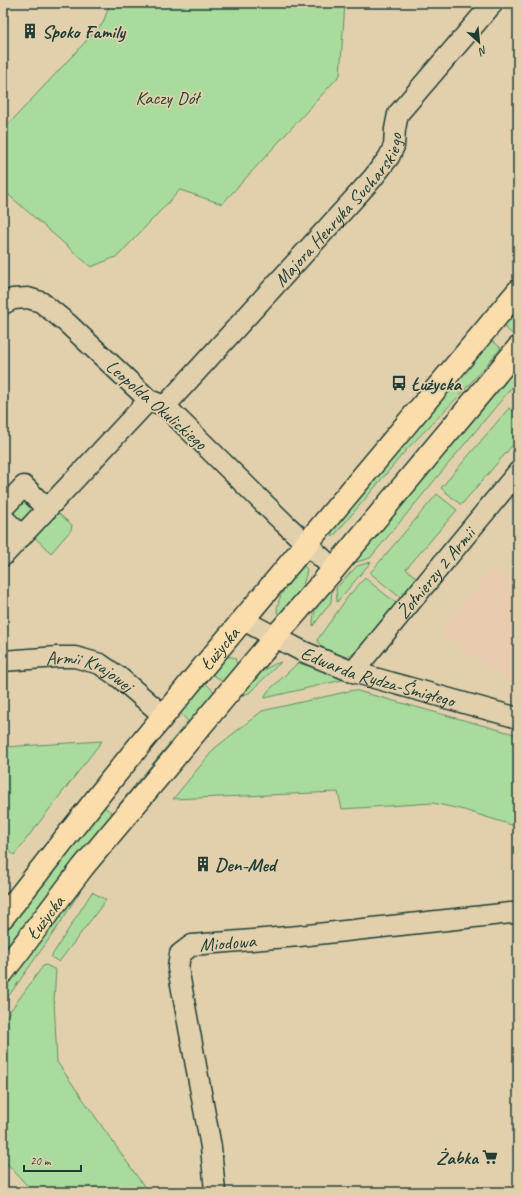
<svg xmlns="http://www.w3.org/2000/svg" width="521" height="1195" viewBox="0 0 521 1195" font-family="Caveat,sans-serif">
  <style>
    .built { fill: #e9cbb0 }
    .green { fill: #a9db9c; stroke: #648c68 }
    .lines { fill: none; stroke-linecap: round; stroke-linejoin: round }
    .minor-casing { stroke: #1f3d34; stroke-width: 23 }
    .major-casing { stroke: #1f3d34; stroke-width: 25 }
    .minor { stroke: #e2d0ad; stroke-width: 20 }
    .major { stroke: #fbddab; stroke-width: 22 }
    .labels { text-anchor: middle; stroke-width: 3.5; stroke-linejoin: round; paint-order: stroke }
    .poi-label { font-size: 19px; font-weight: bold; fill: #1f3d34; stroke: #e2d0ad; text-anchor: start }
    .park-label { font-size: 19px; fill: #264539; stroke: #e2d0ad }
    .street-label { font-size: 19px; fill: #1f3d34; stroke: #e2d0ad }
  </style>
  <rect width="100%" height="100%" fill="#e2d0ad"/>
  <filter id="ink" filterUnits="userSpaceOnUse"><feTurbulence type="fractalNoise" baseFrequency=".025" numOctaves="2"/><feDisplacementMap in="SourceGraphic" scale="8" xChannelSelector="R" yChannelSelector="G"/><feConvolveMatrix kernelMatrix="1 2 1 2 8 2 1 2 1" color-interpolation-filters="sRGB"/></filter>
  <g filter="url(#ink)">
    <!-- built -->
    <path class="built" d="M492 568 518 587V687L440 631Z"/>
    <!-- green -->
    <path class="green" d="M110 3H345L340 75 222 204 180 190 118 256 91 267 3 190V130L103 23Z
      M518 305V330L514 335 501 325Z
      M490 339 501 348 460 395 407 449 333 537 331 531Z
      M518 364V380L370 558 354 563 353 562Z
      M509 408 518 414V439L462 504H460L441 488Z
      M437 494 457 510 406 569 418 579 402 599 370 573Z
      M25 501 36 510 22 524 14 517V509L21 502Z
      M58 513 72 525 71 530 51 553 32 535 51 514Z
      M371 562 337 602 336 588 357 566Z
      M302 566 305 567 307 569C304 590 293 600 280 615L277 613C277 596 290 578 302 566Z
      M365 578 397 604C388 615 362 650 351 655 338 661 323 651 317 640L350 594Z
      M332 588 331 602 313 626C312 609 321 600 332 588Z
      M227 656 235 658 237 665 224 683 211 673Z
      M281 662 249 693 240 696C252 682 262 667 281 662Z
      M298 663 343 676 342 680 265 698V696L268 691Z
      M204 682 216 693 75 861 3 953V934L54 866 103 806 112 813 188 721 180 713Z
      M354 690 518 735V827L464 810 433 803 342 809 338 792 173 799 215 748 262 711Z
      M102 741 14 855 3 846V747Z
      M84 882 83 886 61 922 3 1004V986L37 941Z
      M92 892 106 900 59 962 51 957Z
      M46 965 56 970 54 999 57 1062 148 1192H33L3 1159V1021L43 966Z"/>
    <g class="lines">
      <defs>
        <g id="minor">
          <path d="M3 304 13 299 28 298 41 302 67 323 149 400 165 406 284 523 334 569"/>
          <path id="s1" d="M165 406 372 179 389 157 394 146 395 129 398 114 493 3"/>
          <path d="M3 508 24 486 47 509"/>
          <path d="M3 518 22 536"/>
          <path d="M3 556 149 400"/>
          <path id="s2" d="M243 620 304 652 353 672 518 718"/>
          <path id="s3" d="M3 661 57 657H75L100 664 120 678 164 716"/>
          <path id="s4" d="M353 672 518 472"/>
          <path id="s5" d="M215 1192 211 1147 178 968 180 954 192 945 299 936 511 913 518 914"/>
        </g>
        <g id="major">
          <path id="s6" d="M3 917 111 780 200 671 518 291"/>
          <path id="s7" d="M3 972 83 867 275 637 334 569 518 348"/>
        </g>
      </defs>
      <!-- minor casing -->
      <use href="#minor" class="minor-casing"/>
      <!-- major casing -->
      <use href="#major" class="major-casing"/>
      <!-- minor -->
      <use href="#minor" class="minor"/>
      <!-- major -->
      <use href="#major" class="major"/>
    </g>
  </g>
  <!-- icons -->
  <defs>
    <symbol id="building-bare" viewBox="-9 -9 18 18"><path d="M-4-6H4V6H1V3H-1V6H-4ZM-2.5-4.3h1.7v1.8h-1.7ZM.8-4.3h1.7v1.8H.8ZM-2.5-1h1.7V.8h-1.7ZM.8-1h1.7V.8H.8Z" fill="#1f3d34" stroke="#e2d0ad" stroke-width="2.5" paint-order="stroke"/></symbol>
    <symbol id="bus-bare" viewBox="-9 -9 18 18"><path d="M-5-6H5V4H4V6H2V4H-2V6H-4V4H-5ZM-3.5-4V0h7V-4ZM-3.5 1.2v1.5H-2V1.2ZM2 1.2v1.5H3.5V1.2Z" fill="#1f3d34" stroke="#e2d0ad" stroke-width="2.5" paint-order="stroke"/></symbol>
    <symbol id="supermarket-bare" viewBox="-9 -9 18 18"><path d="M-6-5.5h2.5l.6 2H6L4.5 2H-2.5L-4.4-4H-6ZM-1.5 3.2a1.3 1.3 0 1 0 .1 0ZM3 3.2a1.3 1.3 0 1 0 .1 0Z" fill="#1f3d34" stroke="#e2d0ad" stroke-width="2.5" paint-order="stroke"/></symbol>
  </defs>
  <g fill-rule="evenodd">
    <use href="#building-bare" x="19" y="20" width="22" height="22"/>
    <use href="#bus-bare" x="388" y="372" width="22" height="22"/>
    <use href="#building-bare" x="192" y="853" width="22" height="22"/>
    <use href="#supermarket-bare" x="479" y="1146" width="22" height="22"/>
  </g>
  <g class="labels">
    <!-- poi labels -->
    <g class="poi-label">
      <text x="42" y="38">Spoko Family</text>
      <text x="411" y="390">Łużycka</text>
      <text x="215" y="871">Den-Med</text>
      <text x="478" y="1164" text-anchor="end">Żabka</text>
    </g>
    <!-- park labels -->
    <g class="park-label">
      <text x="167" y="104">Kaczy Dół</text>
    </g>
    <!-- street labels -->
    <g class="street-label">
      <text dy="7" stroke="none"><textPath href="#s1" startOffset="263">Majora Henryka Sucharskiego</textPath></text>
      <text transform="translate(157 404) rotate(41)" y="7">Leopolda Okulickiego</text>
      <text dy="7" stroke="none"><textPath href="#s4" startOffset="129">Żołnierzy 2 Armii</textPath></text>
      <text dy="7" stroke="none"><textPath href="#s6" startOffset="345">Łużycka</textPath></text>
      <text dy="7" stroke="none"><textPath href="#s2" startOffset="147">Edwarda Rydza-Śmigłego</textPath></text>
      <text dy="7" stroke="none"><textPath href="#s3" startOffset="90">Armii Krajowej</textPath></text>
      <text dy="7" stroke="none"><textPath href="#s7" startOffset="69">Łużycka</textPath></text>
      <text dy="7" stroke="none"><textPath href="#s5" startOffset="292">Miodowa</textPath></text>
    </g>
  </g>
  <!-- margin -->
  <rect width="521" height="1195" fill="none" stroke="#e2d0ad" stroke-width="16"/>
  <rect x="8" y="8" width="505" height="1179" fill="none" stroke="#1f3d34" stroke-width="1.5" filter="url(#ink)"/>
  <!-- north arrow -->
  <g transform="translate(479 42) rotate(153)" stroke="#e2d0ad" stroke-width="3" paint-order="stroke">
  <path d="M0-3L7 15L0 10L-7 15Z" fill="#1f3d34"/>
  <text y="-6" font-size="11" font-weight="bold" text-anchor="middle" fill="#1f3d34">N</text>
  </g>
  <!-- scale -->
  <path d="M24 1165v6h57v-6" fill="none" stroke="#1f3d34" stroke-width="2"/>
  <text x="30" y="1165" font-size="12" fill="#1f3d34" stroke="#e2d0ad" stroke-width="3" paint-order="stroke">20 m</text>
</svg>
